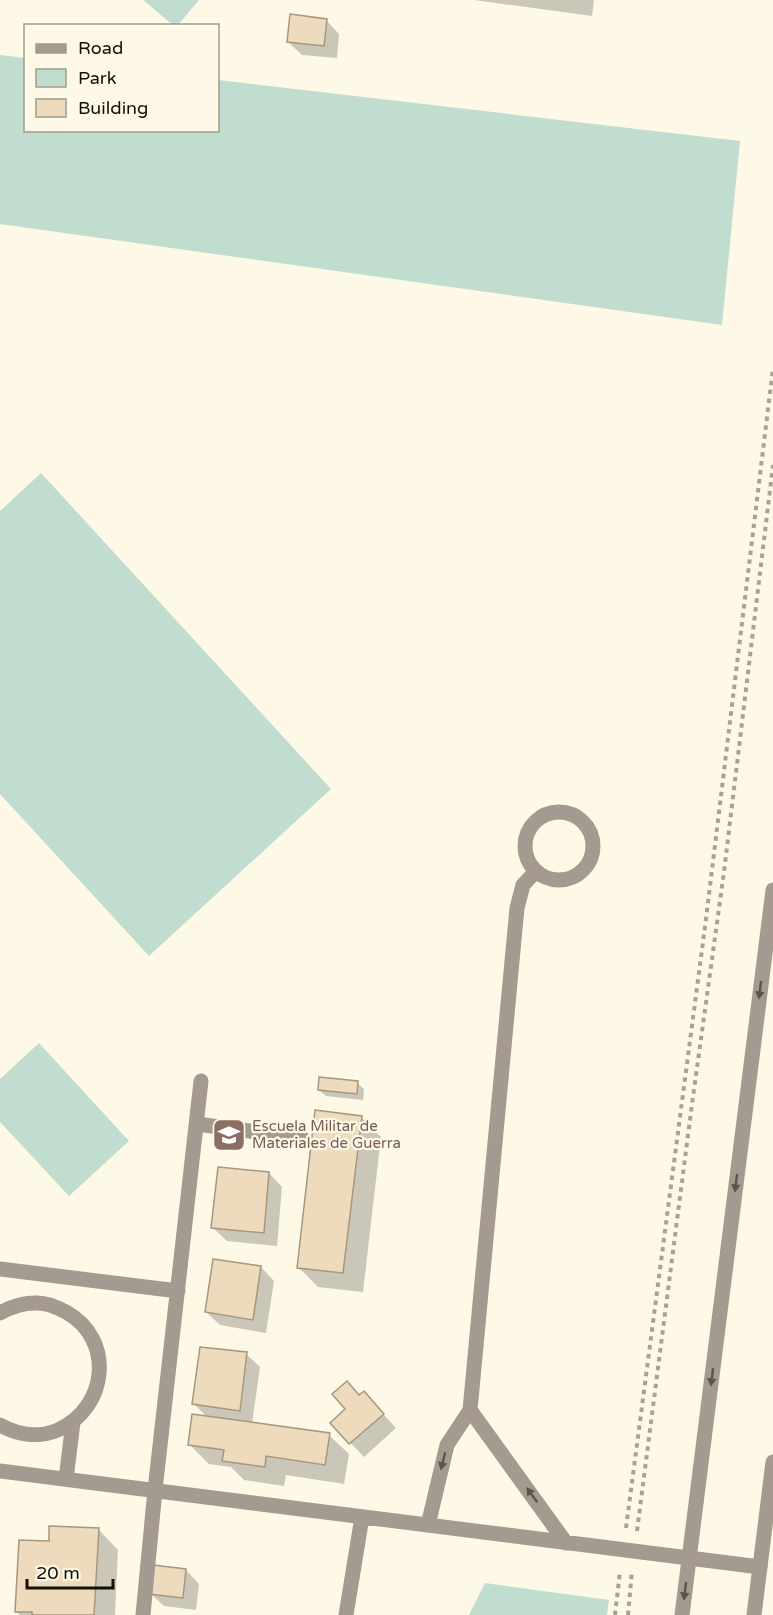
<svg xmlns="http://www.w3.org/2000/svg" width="773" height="1615" viewBox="0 0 773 1615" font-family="'Varela Round',sans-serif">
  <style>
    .green { fill: #c0ddcf }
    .shadow { fill: #0003 }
    .building { fill: #eedbbd; stroke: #a6977d; stroke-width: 1.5 }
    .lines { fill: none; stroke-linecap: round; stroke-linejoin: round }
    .path { stroke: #a7a394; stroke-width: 4; stroke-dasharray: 4.5 4.5; stroke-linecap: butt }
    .lane { stroke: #a59a8f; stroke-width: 15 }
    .street { stroke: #a59a8f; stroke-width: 15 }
    .oneway { fill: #5c554a }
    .labels { text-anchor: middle; stroke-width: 4.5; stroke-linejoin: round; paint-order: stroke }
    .education-label { font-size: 15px; fill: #785e54; stroke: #fef9e7; text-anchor: start }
  </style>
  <rect width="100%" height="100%" fill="#fef9e7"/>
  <!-- green -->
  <path class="green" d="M143 0H199L178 25 174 26Z
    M0 55 25 58 26 130H218V80L740 141 722 325 0 224Z
    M41 473 331 789 149 956 0 794V511Z
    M39 1043 129 1141 69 1196 0 1122V1079Z
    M485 1583 609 1600 607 1615H469Z"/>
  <!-- shadow -->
  <path class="shadow" d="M474 0H594L592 16Z
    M326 20 339 34 337 58 302 55 288 42Z
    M357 1083 364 1089 363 1100 326 1096 319 1090Z
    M361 1117 381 1137 363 1292 318 1287 298 1267Z
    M269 1173 282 1187 277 1246 227 1241 213 1228Z
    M261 1267 274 1281 266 1333 220 1325 206 1312Z
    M246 1354 260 1367 252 1424 329 1435 349 1454 344 1484 286 1475 284 1486 244 1480 231 1467 209 1464 189 1444 208 1418 194 1404Z
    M364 1393 396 1428 364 1457 332 1423Z
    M99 1530 118 1550 115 1615H20L16 1611Z
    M186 1570 199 1584 196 1610 164 1606 150 1593Z"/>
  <!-- building -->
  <path class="building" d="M290 14 327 19 324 46 287 42Z
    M319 1077 358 1081 357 1094 318 1090Z
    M315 1110 362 1116 343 1273 297 1268Z
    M218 1167 269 1172 264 1233 211 1228Z
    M213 1259 261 1266 253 1320 205 1312Z
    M200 1347 247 1352 240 1411 192 1404Z
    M347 1381 359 1395 364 1391 384 1414 349 1444 330 1423 345 1409 332 1394Z
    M192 1414 330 1433 325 1465 266 1456 265 1467 222 1461 224 1450 188 1445Z
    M49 1526 99 1528 94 1615H32V1612H15L19 1540 49 1541Z
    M153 1565 186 1569 183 1598 149 1594Z"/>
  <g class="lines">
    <!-- path -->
    <path class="path" d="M626 1528 706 919 773 368
      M637 1531 692 1104 724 872 773 465
      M615 1615 620 1571
      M628 1615 632 1571"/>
    <!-- lane -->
    <path class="lane" d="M525 846a34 34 0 1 1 68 0a34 34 0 1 1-68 0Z
      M197 1124 302 1138
      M0 1269 178 1291
      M0 1313C11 1307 22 1303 35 1303 46 1302 57 1307 66 1312 115 1339 108 1408 58 1430 39 1438 18 1435 0 1425
      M470 1410 566 1543
      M0 1471 760 1567
      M66 1479 73 1422
      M428 1525 447 1445 470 1410 517 908 523 885 536 871
      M143 1615 155 1490 201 1081
      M346 1615 362 1517"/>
    <!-- street -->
    <path class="street" d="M682 1615 773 890
      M754 1615 773 1462"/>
  </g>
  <!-- one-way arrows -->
  <defs><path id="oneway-solid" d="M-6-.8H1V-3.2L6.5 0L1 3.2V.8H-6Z" transform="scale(1.5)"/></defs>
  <g class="oneway">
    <use href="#oneway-solid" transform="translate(760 990) rotate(97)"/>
    <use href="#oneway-solid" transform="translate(736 1183) rotate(97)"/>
    <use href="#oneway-solid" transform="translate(712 1377) rotate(97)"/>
    <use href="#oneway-solid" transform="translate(443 1461) rotate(104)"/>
    <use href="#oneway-solid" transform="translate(532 1495) rotate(-126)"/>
    <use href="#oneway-solid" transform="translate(685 1591) rotate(97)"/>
  </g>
  <!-- icons -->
  <defs>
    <symbol id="university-square" viewBox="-11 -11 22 22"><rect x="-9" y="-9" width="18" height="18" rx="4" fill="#8d6e63" stroke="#fef9e7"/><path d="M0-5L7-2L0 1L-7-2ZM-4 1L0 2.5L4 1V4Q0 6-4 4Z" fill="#fff"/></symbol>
  </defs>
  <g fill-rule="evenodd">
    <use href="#university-square" x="210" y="1116" width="38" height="38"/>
  </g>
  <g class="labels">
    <!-- education labels -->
    <g class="education-label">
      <text x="252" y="1131">Escuela Militar de<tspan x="252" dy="17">Materiales de Guerra</tspan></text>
    </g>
  </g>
  <!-- legend -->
  <rect x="24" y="24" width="195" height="108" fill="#fef9e7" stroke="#a09c8d" stroke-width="1.5"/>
  <rect x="36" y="44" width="30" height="9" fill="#a59a8f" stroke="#a09c8d" stroke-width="1.5"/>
  <text x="78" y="54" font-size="18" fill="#131006">Road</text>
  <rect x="36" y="69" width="30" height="18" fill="#c0ddcf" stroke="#a09c8d" stroke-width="1.5"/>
  <text x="78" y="84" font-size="18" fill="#131006">Park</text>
  <rect x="36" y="99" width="30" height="18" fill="#eedbbd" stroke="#a09c8d" stroke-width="1.5"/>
  <text x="78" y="114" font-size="18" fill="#131006">Building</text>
  <!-- scale -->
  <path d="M27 1579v9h86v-9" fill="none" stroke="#131006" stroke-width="3"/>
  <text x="36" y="1579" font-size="18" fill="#131006" stroke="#fef9e7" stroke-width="4.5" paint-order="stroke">20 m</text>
</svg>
